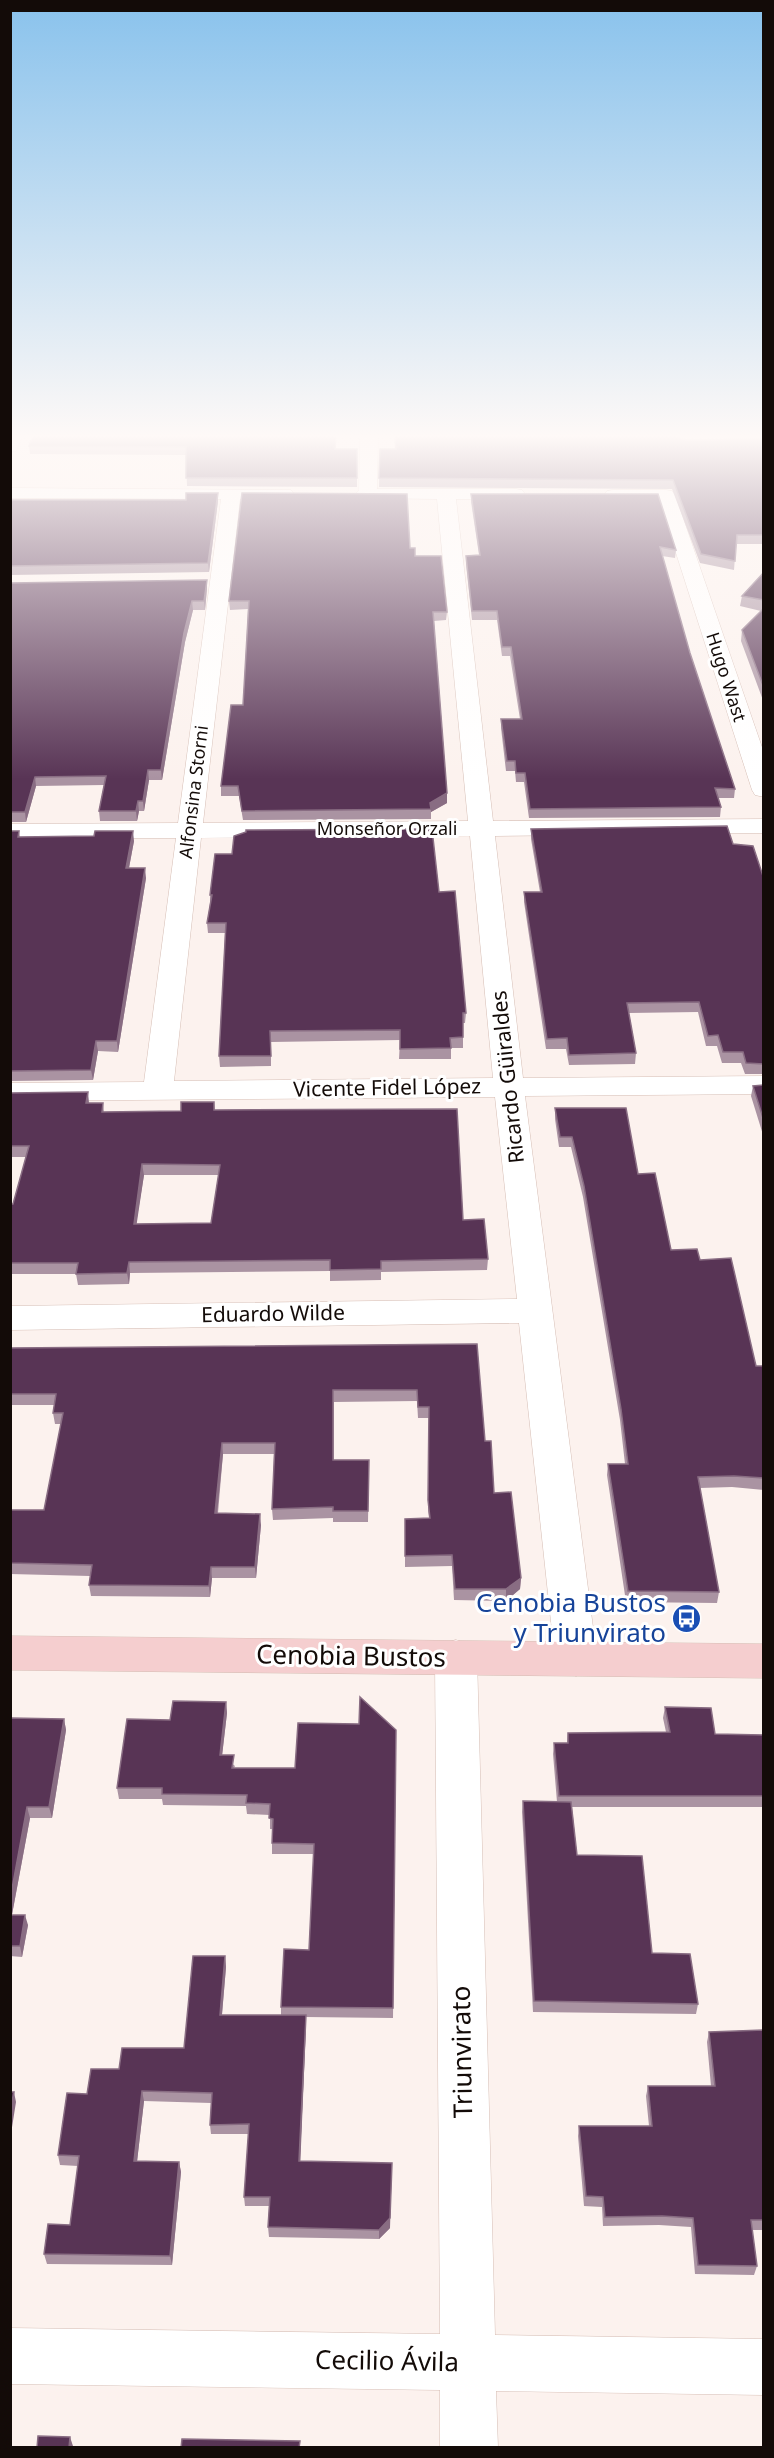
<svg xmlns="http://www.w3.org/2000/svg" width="774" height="2458" viewBox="0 0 774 2458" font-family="'Noto Sans',sans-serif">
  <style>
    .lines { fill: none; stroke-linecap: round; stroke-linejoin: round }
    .street-casing { stroke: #d6beb5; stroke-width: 1 }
    .secondary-casing { stroke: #d6beb5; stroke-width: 1 }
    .street { fill: #fff; fill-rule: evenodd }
    .secondary { fill: #f5cecf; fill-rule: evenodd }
    .wall { fill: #aa93a2; fill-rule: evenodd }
    .shaded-wall { fill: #896d83 }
    .building { fill: #583455; stroke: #896d83; stroke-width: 1.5; fill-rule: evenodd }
    .labels { text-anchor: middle; stroke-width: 6; stroke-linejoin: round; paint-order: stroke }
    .far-street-label { font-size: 18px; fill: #130b08; stroke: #fff }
    .street-label { font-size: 21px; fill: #130b08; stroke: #fff }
    .near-transit-label { font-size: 26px; fill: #164399; stroke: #fff; text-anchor: end }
    .near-street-label { font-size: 26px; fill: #130b08; stroke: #fff }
  </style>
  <rect width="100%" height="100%" fill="#fcf2ee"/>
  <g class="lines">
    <defs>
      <path id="street" d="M10 435H23L16 451 10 452Z
        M360 435H378L377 489H516L522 490 525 494 522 498 516 499H456L493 821 764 819V833L495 836 523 1078 764 1076V1094L525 1096 597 1659 591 1671 576 1676 561 1671 555 1659 519 1323 10 1330V1306L517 1299 495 1097 10 1101V1083L144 1082 176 838 10 839V824L178 823 221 499 10 498V488L291 490 294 494 291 498 285 499H240L203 823 468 821 437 499 358 498 355 494 359 490ZM470 836 493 1078 174 1081 201 838Z
        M613 490H666L672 491 675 495 764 753V797L755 795 752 790 659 500 607 499 604 495 607 491Z
        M456 1640 471 1645 477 1657 495 2335 764 2339V2395L496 2391 498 2448H440V2390L10 2384V2328L440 2334 435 1657 441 1645Z"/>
      <path id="secondary" d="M10 1636 764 1644V1678L10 1670Z"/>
    </defs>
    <!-- street casing -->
    <use href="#street" class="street-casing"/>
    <!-- secondary casing -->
    <use href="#secondary" class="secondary-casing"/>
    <!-- street -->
    <use href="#street" class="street"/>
    <!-- secondary -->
    <use href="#secondary" class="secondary"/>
  </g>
  <!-- wall -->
  <path class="wall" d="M33 435 336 449H357V487L187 486 186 455 30 454 29 446Z
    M394 435H680L679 437 681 439 687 440 764 439V544H736L734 570 700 563 672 489 379 487 380 449H395Z
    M471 494 676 550 675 558 662 556 690 653 735 789 734 798H718L721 807 720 817 529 818 524 782H516L515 771H506L501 728V719H520L510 656H502L497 620H472L466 564V556L479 555 471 502Z
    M218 501 209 572 10 575V505Z
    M410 548 447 612 446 620 434 621 447 793V803L431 812V819L243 820 239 796H221V786L243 705 248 609 230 610 229 601Z
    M764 572V703L741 641 742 630 761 611 740 606 742 596Z
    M10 583 207 588 205 610H193L185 642 162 780H149L144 811H139L137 821H100L99 811 104 785 36 786 26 822H10Z
    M531 829 733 844 764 879V1074H745L741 1063H722L717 1046H706L698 1012 629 1013 636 1053 635 1064 569 1065 566 1049H546L524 902V892H540L531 839Z
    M10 831H19L20 837 134 841 129 868 146 878 118 1052 98 1051 93 1080 10 1081Z
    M232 854 439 892 466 1013 465 1023H463V1048H451V1059H399L400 1040 271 1042V1066L220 1067 219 1056 225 933H208L207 923 210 903V895Z
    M764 1085V1138L751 1096 753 1086Z
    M10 1093 89 1103H103L104 1112 181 1111 214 1102 215 1110 463 1220 488 1259 487 1270 381 1272V1280L330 1281V1271L130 1273 129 1284 78 1285 76 1274H10V1204H13L26 1157H10ZM144 1175H219L211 1223 136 1224Z
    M555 1108 638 1174 671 1250 700 1260 756 1366H764V1490L732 1487 700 1488 719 1592 717 1603 626 1602 607 1475 608 1464H625L620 1420 583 1197 571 1147H559L555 1119Z
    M477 1344 485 1441 494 1493 521 1578 520 1589 506 1601 454 1600 452 1566 405 1567V1519L429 1518 428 1511 429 1418H418L417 1401 334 1402V1460H369L368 1522H333V1518L273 1520 272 1509 274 1454H223L218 1513 261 1525 256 1578H212L210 1597 91 1596 89 1585 90 1576 10 1574V1510H44L61 1424H55L53 1413 54 1405H10V1348Z
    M226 1702 227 1713 222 1755 235 1766 234 1768H295L396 1730 393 2018 306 2017V2025L300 2161 390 2228 379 2239 269 2237 268 2227 269 2206H245L244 2197 249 2134H211L210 2125 211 2103 144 2101 137 2161 179 2162 181 2172 172 2265 47 2264 44 2254 70 2225 78 2166 60 2165 58 2155 87 2094 119 2069 184 2048 225 1956 226 1967 222 2015H281V2007L309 1950 314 1854H272V1843L273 1829H270V1815L247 1814 246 1806 163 1805 162 1799H119L117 1788 170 1720Z
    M665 1707 715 1734 764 1735V1807H572L577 1855 652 1953 698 2004 696 2014 533 2012 522 1812 523 1801 557 1802 553 1754 554 1743H567L568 1733 666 1732 663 1718Z
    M10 1718 64 1719 66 1730 52 1818H30L12 1915 28 1925 22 1957 10 1956Z
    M764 2030V2230H752L757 2266 754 2275 695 2274 691 2227 659 2225 603 2226 602 2207 584 2206 578 2136 579 2126H649L646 2096 648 2086H711L707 2042 709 2032Z"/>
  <!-- shaded-wall -->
  <path class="shaded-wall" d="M218 493V501L209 572 208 563Z
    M207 580V588L205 610 204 601Z
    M192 601 193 610 185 642 162 780 161 770 184 633Z
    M148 770 149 780 144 811 143 801Z
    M35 777 36 786 26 822 25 812Z
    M447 793V803L431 812 430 803Z
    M138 801 139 811 137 821 136 811Z
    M133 831 134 841 127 878 126 868Z
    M145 868 146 878 118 1052 117 1041Z
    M96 1041 98 1051 93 1080 91 1070Z
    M88 1092 89 1103H86Z
    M142 1164 144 1175 135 1235 134 1224Z
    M129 1262 130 1273 129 1284 127 1273Z
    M222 1443 223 1454 216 1524 215 1513Z
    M260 1514 261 1525 256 1578 255 1567Z
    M211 1567 212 1578 210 1597 209 1586Z
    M521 1578 520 1589 506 1601V1589Z
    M226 1702 227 1713 221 1765 220 1755Z
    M64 1719 66 1730 52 1818 49 1807Z
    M27 1807 30 1818 10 1925V1900Z
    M25 1915 28 1925 22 1957 20 1946Z
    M225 1956 226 1967 221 2025 220 2015Z
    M306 2015V2025L300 2171 299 2161Z
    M142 2091 144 2101 136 2171 134 2161Z
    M14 2092 16 2102 10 2140V2111Z
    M179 2162 181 2172 172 2265 170 2256Z
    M392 2163 390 2228 379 2239V2230Z
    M70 2437 73 2446V2448H69Z"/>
  <!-- building -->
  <path class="building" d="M33 435H336L335 449H357V478H186V447L29 446Z
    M395 435H678L681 439 687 440 764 439V535H737L735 561 701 554 673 480 379 478 380 449H396Z
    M186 493H218L208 563 10 566V505L12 500H186Z
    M242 493 407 494 410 548H415V556H441L447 612H433L447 793 430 803 431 809 242 811 238 786H221L231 705H243L249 601H229Z
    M471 494H658L676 550 660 547 690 653 735 789 715 788 721 807 530 809 525 773H516L515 761H507L501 719H522L511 647H502L497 611H472L466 556 480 555Z
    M764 572V600L742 596Z
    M207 580 204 601H192L184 633 161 770H148L143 801H138L136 811H99L106 776 35 777 25 812H10V583Z
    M764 608V688L742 630Z
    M727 826 733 844 753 846 764 879V1064L746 1063 743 1052H723L718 1035 708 1036 699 1002 627 1003 636 1053 569 1055 567 1038 547 1039 524 892H542L531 829Z
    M432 829 439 892 455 891 466 1013H463V1037L450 1038 451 1048 400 1049V1030L270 1031 271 1056H219L226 923H207L212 895H210L215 854H232L234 836 246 832V830Z
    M10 831H19L18 837 94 836 95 831H133L126 868H145L117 1041H96L91 1070 10 1071Z
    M764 1085V1121L753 1086Z
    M88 1092 86 1103H103L102 1112 181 1111V1102H214V1110L457 1109 463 1220 484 1219 488 1259 381 1261V1269L330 1270V1260L129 1262 127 1273 76 1274 78 1263H10V1204H13L29 1146H10V1093ZM142 1164 220 1165 211 1223 134 1224Z
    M555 1108H626L638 1174 655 1173 671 1250 697 1249 700 1260 731 1258 756 1366H764V1478L734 1476 698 1477 719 1592 628 1591 608 1464H628L621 1409 584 1186 572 1137H560Z
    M477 1344 485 1441H491L494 1493 511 1492 521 1578 506 1589H455L452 1555 405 1556V1519L430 1518 428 1500 429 1407H418L417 1390H333V1460H369L368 1511H333V1507L272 1509 275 1443H222L215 1513 260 1514 255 1567H211L209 1586 89 1585 92 1565 10 1563V1510H44L63 1413H53L56 1394H10V1348Z
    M360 1697 396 1730 393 2008 281 2007 284 1949 309 1950 314 1844 272 1843 273 1819 269 1818 270 1804 246 1803 247 1795 162 1794V1788H117L127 1719 170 1720 173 1701 226 1702 220 1755H234L232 1768H295L298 1723 359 1724Z
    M665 1707 711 1708 715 1734 764 1735V1796H559L554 1743H568V1733L670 1732Z
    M10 1718 64 1719 49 1807H27L10 1900Z
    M523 1801 571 1802 577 1855 642 1856 652 1953 690 1954 698 2004 534 2001Z
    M10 1915H25L20 1946H10Z
    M193 1956H225L220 2015H306L299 2161 392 2163 390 2218 379 2230 268 2227 270 2197H244L249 2124 210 2125 212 2093 142 2091 134 2161 179 2162 170 2256 44 2254 48 2224 70 2225 79 2156 58 2155 67 2093 87 2094 91 2069H119L122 2048H184Z
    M764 2030V2220H751L757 2266 698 2265 693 2218 662 2216 605 2217 603 2197 586 2196 579 2126H652L648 2086H715L709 2032Z
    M10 2092H14L10 2111Z
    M38 2436 70 2437 69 2448H37Z
    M182 2439 300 2441 299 2448H181Z"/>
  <!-- sky -->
  <linearGradient id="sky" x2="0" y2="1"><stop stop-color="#89c2ec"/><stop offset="0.56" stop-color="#fef9f7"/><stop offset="1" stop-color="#fef9f7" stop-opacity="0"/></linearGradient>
  <rect width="774" height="779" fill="url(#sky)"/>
  <!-- icons -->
  <defs>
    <symbol id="bus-disc" viewBox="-11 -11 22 22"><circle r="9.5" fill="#1a4fb4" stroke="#fff"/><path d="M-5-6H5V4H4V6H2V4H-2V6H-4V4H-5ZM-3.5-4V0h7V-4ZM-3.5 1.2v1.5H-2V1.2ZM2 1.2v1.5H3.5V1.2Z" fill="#fff"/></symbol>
  </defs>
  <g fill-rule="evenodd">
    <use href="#bus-disc" x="670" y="1602" width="33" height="33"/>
  </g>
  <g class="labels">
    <!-- far-street labels -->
    <g class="far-street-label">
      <text transform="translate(726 677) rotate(72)" y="6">Hugo Wast</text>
      <text transform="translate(194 792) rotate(-83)" y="6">Alfonsina Storni</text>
      <text x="387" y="835">Monseñor Orzali</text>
    </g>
    <!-- street labels -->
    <g class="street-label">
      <text transform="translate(508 1077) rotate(-96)" y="7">Ricardo Güiraldes</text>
      <text transform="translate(387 1088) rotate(-1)" y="7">Vicente Fidel López</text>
      <text transform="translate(273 1314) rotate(-1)" y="7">Eduardo Wilde</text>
    </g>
    <!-- near-transit labels -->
    <g class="near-transit-label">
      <text x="666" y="1612">Cenobia Bustos<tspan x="666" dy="30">y Triunvirato</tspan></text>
    </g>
    <!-- near-street labels -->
    <g class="near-street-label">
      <text transform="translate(351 1656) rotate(1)" y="9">Cenobia Bustos</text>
      <text transform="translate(462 2052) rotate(-91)" y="9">Triunvirato</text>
      <text transform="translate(387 2361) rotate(1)" y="9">Cecilio Ávila</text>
    </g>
  </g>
  <!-- border -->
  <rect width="774" height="2458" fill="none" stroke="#130b08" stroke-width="24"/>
</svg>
